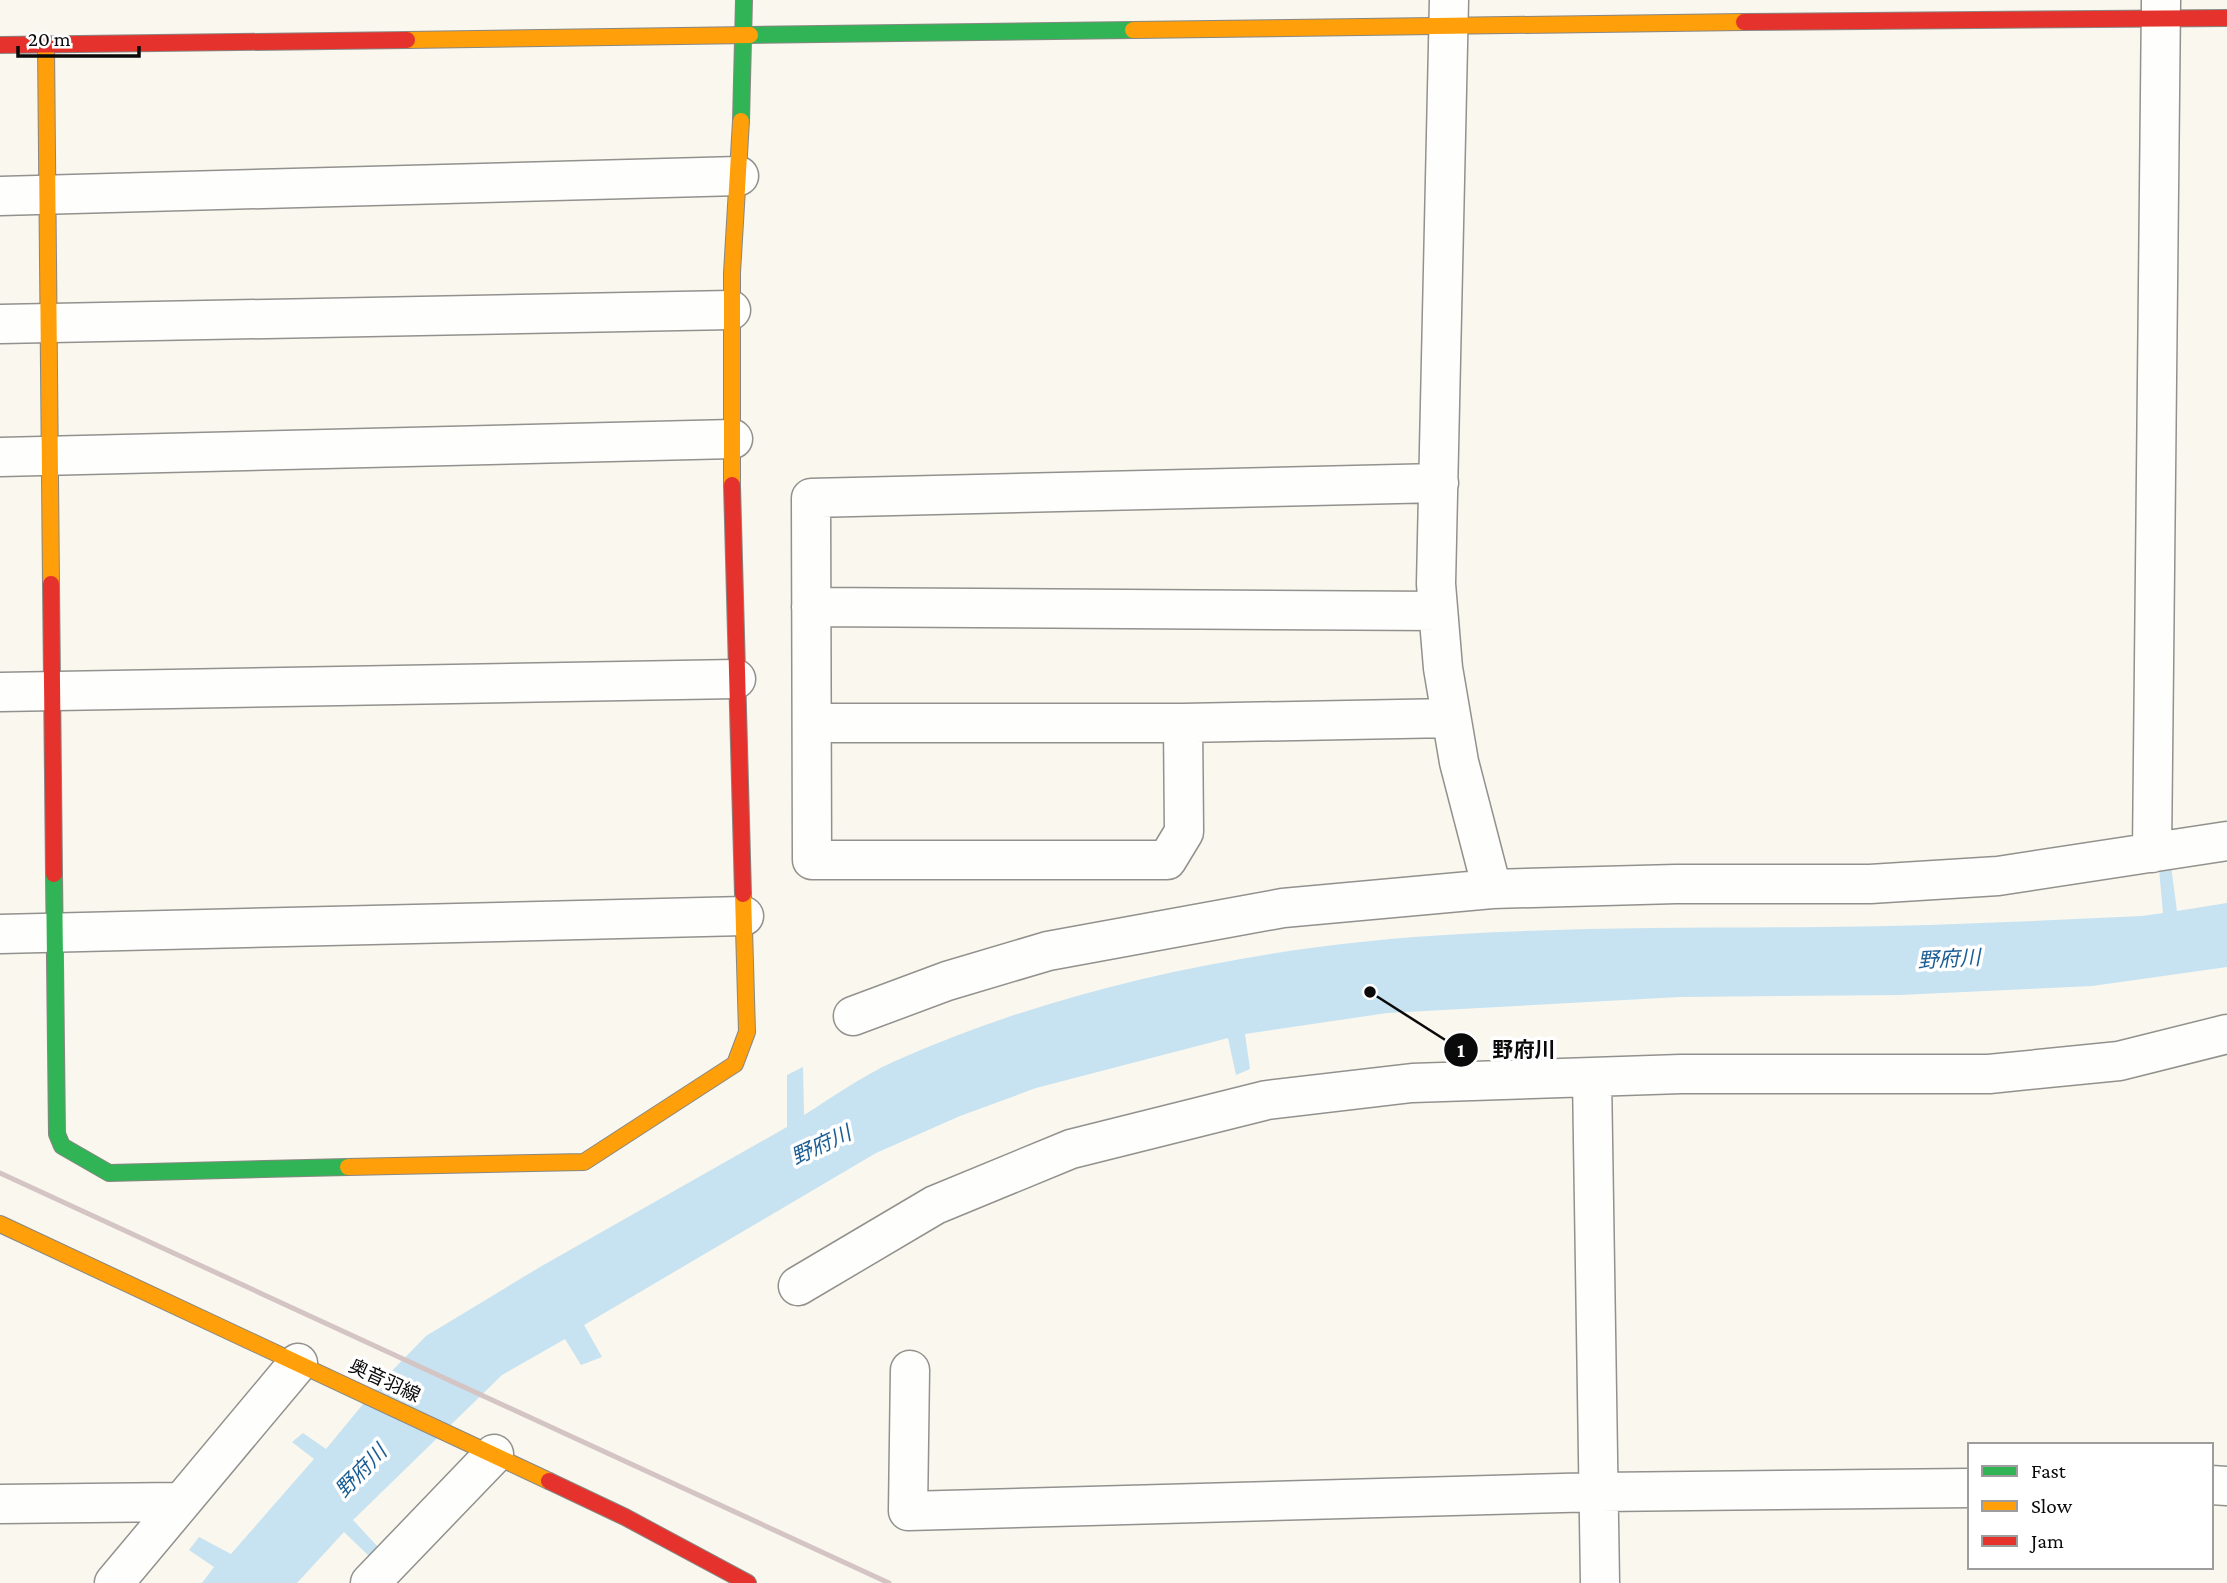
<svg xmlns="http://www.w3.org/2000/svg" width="2227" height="1583" viewBox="0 0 2227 1583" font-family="'Crimson Pro','Noto Sans JP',serif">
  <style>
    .water { fill: #c7e2f1 }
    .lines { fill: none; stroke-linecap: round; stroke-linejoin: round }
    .street-casing { stroke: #92918d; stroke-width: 41 }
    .fast-casing { stroke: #888783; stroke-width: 18 }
    .slow-casing { stroke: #888783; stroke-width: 18 }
    .jam-casing { stroke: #888783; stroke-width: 18 }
    .street { stroke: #fefefc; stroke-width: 38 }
    .fast { stroke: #30b455; stroke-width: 16 }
    .slow { stroke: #ff9f0a; stroke-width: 16 }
    .jam { stroke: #e5322d; stroke-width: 16 }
    .rail { stroke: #d4c5c4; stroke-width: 5 }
    .labels { text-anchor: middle; stroke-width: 7; stroke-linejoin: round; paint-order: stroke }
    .street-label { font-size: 19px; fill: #0a0a0a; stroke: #fff }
    .water-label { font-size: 21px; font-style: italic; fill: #1c5e94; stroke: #fff }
    .leader { fill: none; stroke: #0a0a0a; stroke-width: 2.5 }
    .callout-dot { fill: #0a0a0a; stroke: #fff; stroke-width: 2.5 }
    .mark-label { font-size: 21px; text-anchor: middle; font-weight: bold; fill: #fff }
    .callout-label { font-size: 21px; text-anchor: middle; font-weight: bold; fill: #0a0a0a; stroke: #fff; stroke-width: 7; stroke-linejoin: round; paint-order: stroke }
  </style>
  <rect width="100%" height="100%" fill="#f9f7ee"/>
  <!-- water -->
  <path class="water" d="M2171 866 2177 911 2227 903V967L2092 986 1899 995 1679 997 1387 1013 1245 1034 1250 1069 1236 1075 1228 1038 1036 1088 960 1116 876 1153 584 1325 602 1357 581 1365 565 1339 502 1375 353 1520 378 1547 370 1557 344 1532 297 1583H202L214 1567 189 1550 199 1537 231 1554 314 1459 292 1442 303 1433 326 1449 383 1380 426 1336 540 1267 787 1127V1075L803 1067 804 1115C833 1097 862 1076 893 1062 1066 984 1272 944 1461 934 1582 927 1704 928 1826 927 1931 926 2036 921 2142 916L2163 913 2159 869Z"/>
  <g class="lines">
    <defs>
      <path id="street" d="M1449 0 1436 584 1443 668 1459 762 1492 889
        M0 196 739 176
        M0 324 731 310
        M0 457 733 439
        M811 607 1438 611
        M0 692 736 679
        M812 723H1183L1451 718
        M1183 723 1184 832 1167 860H812L811 498 1439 483
        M2152 853 2161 0
        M0 934 744 916
        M853 1016 947 981 1048 951 1283 908 1492 889 1676 884H1870L1998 876 2227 841
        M1592 1077 1600 1583
        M798 1286 935 1205 1071 1149 1267 1100 1412 1083 1681 1074H1989L2119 1061 2227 1034
        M910 1370 908 1511 1600 1492 1970 1488
        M2211 1485 2227 1486
        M0 1504 179 1502
        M114 1583 298 1363
        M370 1583 494 1454"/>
      <path id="fast" d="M750 35 1133 30
        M741 121 744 0
        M54 874 57 1134 62 1146 109 1173 348 1167"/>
      <path id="slow" d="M1133 30 1744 22
        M407 40 750 35
        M46 45 51 584
        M732 485V273L741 121
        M348 1167 584 1162 735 1064 747 1032 743 894
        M0 1224 549 1481"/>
      <path id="jam" d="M1744 22 2227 18
        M0 45 407 40
        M732 485 743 894
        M51 584 54 874
        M549 1481 625 1517 748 1583"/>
    </defs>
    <!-- street casing -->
    <use href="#street" class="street-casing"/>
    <!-- fast casing -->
    <use href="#fast" class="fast-casing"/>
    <!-- slow casing -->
    <use href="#slow" class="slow-casing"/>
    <!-- jam casing -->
    <use href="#jam" class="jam-casing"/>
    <!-- street -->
    <use href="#street" class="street"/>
    <!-- fast -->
    <use href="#fast" class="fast"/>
    <!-- slow -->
    <use href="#slow" class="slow"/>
    <!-- jam -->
    <use href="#jam" class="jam"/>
    <!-- rail -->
    <path class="rail" d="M0 1173 889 1583"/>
  </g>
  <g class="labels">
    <!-- street labels -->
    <g class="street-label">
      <text transform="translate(385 1380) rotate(25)" y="7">奥音羽線</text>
    </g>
    <!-- water labels -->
    <g class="water-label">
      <text transform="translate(1949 959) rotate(-3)" y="7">野府川</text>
      <text transform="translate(821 1145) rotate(-25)" y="7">野府川</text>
      <text transform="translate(361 1471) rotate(-46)" y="7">野府川</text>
    </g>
  </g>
  <!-- callouts -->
  <path class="leader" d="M1370 992L1461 1050"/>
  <g class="callout-dot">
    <circle cx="1370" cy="992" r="7"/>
    <circle cx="1461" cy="1050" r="18"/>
  </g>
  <g class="mark-label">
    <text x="1461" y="1057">1</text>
  </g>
  <g class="callout-label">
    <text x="1524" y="1057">野府川</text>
  </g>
  <!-- legend -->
  <rect x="1968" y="1443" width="245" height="126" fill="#ffffff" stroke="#9d9d9d" stroke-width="2"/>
  <rect x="1982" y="1466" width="35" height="10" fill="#30b455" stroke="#9d9d9d" stroke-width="2"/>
  <text x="2031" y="1478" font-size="21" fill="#0a0a0a">Fast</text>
  <rect x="1982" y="1501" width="35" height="10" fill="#ff9f0a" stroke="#9d9d9d" stroke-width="2"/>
  <text x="2031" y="1513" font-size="21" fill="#0a0a0a">Slow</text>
  <rect x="1982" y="1536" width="35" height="10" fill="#e5322d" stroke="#9d9d9d" stroke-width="2"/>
  <text x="2031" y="1548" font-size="21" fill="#0a0a0a">Jam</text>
  <!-- scale -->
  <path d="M18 46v10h121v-10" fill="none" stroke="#0a0a0a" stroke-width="3.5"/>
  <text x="28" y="46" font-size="21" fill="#0a0a0a" stroke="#ffffff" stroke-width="5" paint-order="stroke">20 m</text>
</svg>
